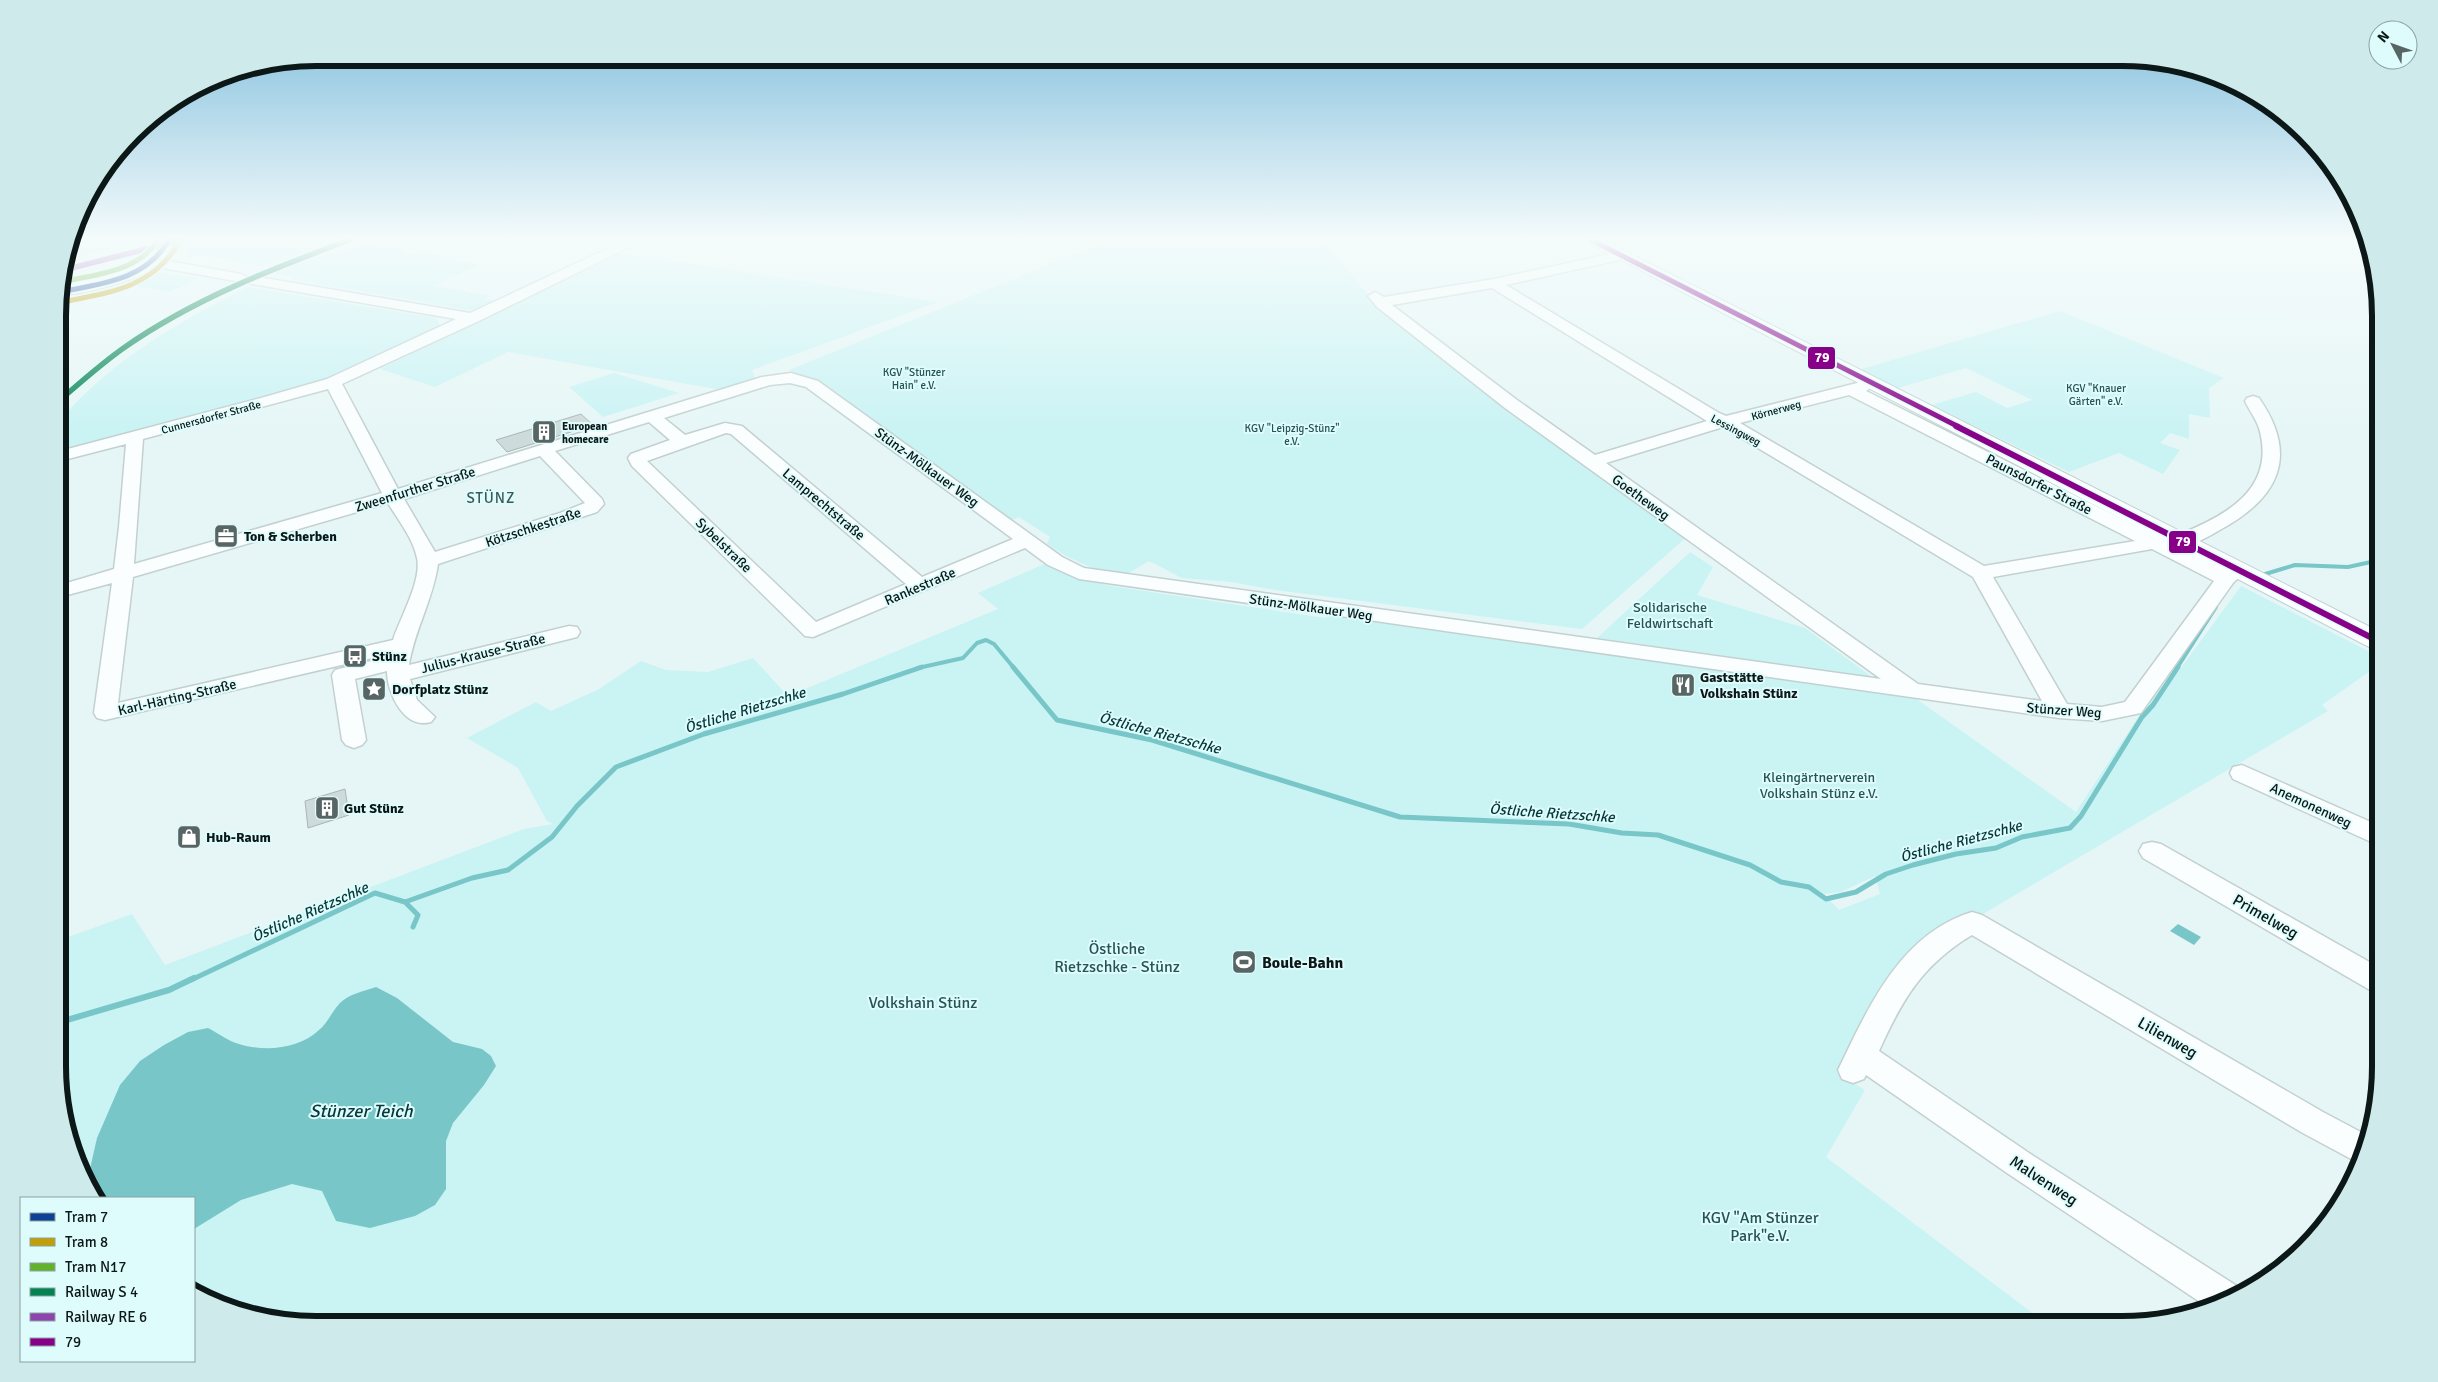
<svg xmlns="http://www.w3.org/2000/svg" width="2438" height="1382" viewBox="0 0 2438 1382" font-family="Signika,sans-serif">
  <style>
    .green { fill: #caf3f4; fill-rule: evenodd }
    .water { fill: #78c6c8 }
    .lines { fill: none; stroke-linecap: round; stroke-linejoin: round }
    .stream-far2 { stroke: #78c6c8; stroke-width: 4 }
    .stream-far1 { stroke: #78c6c8; stroke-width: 5 }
    .stream { stroke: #78c6c8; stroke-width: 6 }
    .building { fill: #cedbdb; stroke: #aab6b6 }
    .minor-casing { stroke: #c3d0d0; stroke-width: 3 }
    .major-casing { stroke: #c3d0d0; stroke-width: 2 }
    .minor { fill: #fbfefe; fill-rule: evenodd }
    .major { fill: #fbfefe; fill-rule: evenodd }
    .rail { stroke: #c9cdcd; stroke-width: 2.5; stroke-dasharray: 7 3; stroke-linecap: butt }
    .bus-1-far1-casing { stroke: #dffcfd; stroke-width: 8 }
    .bus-1-casing { stroke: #dffcfd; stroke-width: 9 }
    .bus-1-far1 { stroke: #808; stroke-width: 5 }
    .bus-1 { stroke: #808; stroke-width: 6 }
    .rail-1-casing { stroke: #dffcfd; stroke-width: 8 }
    .rail-2-casing { stroke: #dffcfd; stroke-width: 8 }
    .rail-1 { stroke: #028351; stroke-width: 5.5 }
    .rail-2 { stroke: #8e44ad; stroke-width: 5.5 }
    .tram-1-casing { stroke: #dffcfd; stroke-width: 8 }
    .tram-2-casing { stroke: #dffcfd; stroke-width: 8 }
    .tram-3-casing { stroke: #dffcfd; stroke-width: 8 }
    .tram-1 { stroke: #0e4094; stroke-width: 5 }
    .tram-2 { stroke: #c29f06; stroke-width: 5 }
    .tram-3 { stroke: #62b32c; stroke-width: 5 }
    .labels { text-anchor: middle; stroke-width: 4; stroke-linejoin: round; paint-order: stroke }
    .far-park-label { font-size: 11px; fill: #265355; stroke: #dffcfd }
    .far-street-label { font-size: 11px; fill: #0c1717; stroke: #dffcfd }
    .far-poi-label { font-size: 11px; font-weight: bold; fill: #0c1717; stroke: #dffcfd; text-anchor: start }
    .street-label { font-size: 14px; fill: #0c1717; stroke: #dffcfd }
    .poi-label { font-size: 14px; font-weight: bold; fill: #0c1717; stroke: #dffcfd; text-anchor: start }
    .park-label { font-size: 14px; fill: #265355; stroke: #dffcfd }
    .neighbourhood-label { font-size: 15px; letter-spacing: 1px; fill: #3e5858; stroke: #dffcfd }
    .water-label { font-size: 15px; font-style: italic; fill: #06383a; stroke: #dffcfd }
    .near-street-label { font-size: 16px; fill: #0c1717; stroke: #dffcfd }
    .near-park-label { font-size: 16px; fill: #265355; stroke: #dffcfd }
    .near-poi-label { font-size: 16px; font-weight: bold; fill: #0c1717; stroke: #dffcfd; text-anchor: start }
    .near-water-label { font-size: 18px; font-style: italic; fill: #06383a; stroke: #dffcfd }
    .rim { fill: none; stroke: #0c1717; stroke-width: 6 }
    .line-badge { stroke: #dffcfd; stroke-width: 2 }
    .badge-label { font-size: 14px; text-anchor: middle; font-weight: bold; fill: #fff }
  </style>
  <rect width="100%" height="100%" fill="#e6f6f6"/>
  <!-- green -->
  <path class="green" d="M85 240H145L79 257Z
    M192 240H335C315 247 273 267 254 265 227 263 214 251 186 258Z
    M376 240H451L401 249 408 255 425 250 451 260 479 265 434 286 490 296 485 299 493 301 474 310H468L291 279 296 276 266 274Z
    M1110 240H1317L1327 245 1369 296 1689 535 1582 629 1275 590 1231 582 1182 578 1149 561 1122 577C1094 569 1071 561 1047 544L1050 537 1019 517 1012 520 819 382 789 370Z
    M619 253 938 302 752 370 755 379 721 390 508 352 435 387 380 369Z
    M152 271 198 279 169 292 135 286 115 294 123 281Z
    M248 287 436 318 441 326 352 369 318 382 149 428 60 449V420C112 360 178 322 248 287Z
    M2060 311 2224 378 2209 388 2210 418 2189 414V439L2170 433 2160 443 2180 450 2163 474 2119 453 2069 472 1932 405 1976 392 2007 408 2032 400 1966 368 1898 388 1858 370Z
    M614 373 679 393 603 417 569 387Z
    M1690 552 1713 567 1697 595 1805 628 1872 677 1597 638Z
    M1047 563 1072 577 1111 586 1325 618 1331 615 1908 693 2076 812 2150 699 2180 669 2241 586 2380 657V664L2322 705 2328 711 1908 958 1842 1076 1865 1090 1826 1157 2047 1324H316L261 1317 257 1312 249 1316 194 1293V1198H96L71 1149 60 1099V940L132 914 165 965 524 829 553 824 547 821 518 768 467 738 536 702 551 711 599 689 641 661 666 670 708 672 753 658 788 696 998 609 978 593ZM1875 876 1880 894 1839 910 1824 894 1841 892Z"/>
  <!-- water -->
  <path class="water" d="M2178 924 2201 937 2194 945 2170 931Z
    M376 987 397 998 453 1042 482 1049 491 1056 496 1066 484 1085 453 1123 446 1141V1189L435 1205 415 1216 370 1228 336 1221 322 1191 292 1184 241 1200 194 1229V1198H96L87 1182 97 1138 120 1085 140 1061 164 1045 188 1032 208 1028C218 1033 228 1041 239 1044 265 1052 299 1049 319 1030 328 1023 332 1011 340 1003 349 994 364 991 376 987Z"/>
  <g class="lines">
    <!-- stream-far2 -->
    <path class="stream-far2" d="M2262 575 2295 565 2348 567 2380 560
      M918 668 963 658 977 643 986 640 994 644 1014 668
      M2177 668 2216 607"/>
    <!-- stream-far1 -->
    <path class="stream-far1" d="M1013 667 1057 720 1152 740 1400 817 1569 824 1622 833 1658 835 1750 865 1781 882 1809 887 1826 899 1856 892 1886 874 1913 865 1956 854 1996 848 2022 837 2070 828 2081 816 2142 717 2153 705 2178 667
      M405 902 418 915 413 927
      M191 980 375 893 405 902 472 878 508 870 552 837 577 806 616 767 704 734 843 694 922 667"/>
    <!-- stream -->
    <path class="stream" d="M60 1022 169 990 194 978"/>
  </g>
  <!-- building -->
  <path class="building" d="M581 414 593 425 507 452 496 440Z
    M345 789 349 815 308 828 305 801Z"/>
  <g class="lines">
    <defs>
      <path id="minor" d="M626 240H644L479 321 342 384 398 489 762 377 791 373 818 381 1062 557 1084 568 1881 679 1505 408 1377 307 1368 296 1375 292 1384 297 1494 279 1619 252 1626 256 1624 259 1506 285 1719 413 1726 416 1865 381 1871 383 1873 386 1866 391 2224 570 2237 564 2244 566 2247 570 2233 583 2141 713 2102 721 2059 718 1079 579 1048 565 1025 548 813 637 805 636 632 466 628 458 631 454 670 440 649 422 555 451 602 499 604 504 597 512 438 564C433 600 414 631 409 665L569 626 577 627 580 632 577 637 410 679 417 700 435 717 431 722C404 730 387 693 387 671L355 679 366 740 362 745 354 748 346 745 342 740 332 675 335 670 383 658 388 660 389 654 105 720 97 718 94 713 112 583 60 597V585L114 569 119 527 126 444 60 461V451L261 398 327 379 456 319 252 284 246 281 241 282 163 268 144 267 142 264 144 261 163 260 241 274 247 277 252 276 470 313ZM1492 288 1707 421 1595 455 1517 400 1392 305ZM790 383 806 387 1013 539 922 577 742 426 725 423 685 435 664 418 770 385ZM328 389 382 493 134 564 143 439ZM1849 395 2135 541 1984 566 1740 423ZM1723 427 1973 577 2042 701 1918 684 1606 463ZM726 433 731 434 906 584 816 622 647 461ZM540 456 585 503 560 513 435 552 404 499ZM388 503C398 520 413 538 417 558 422 581 400 618 393 640L118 703 133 577ZM2152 549 2214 581 2125 702 2102 707 2067 704 1993 577Z
        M2253 396 2259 398C2300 457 2278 499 2218 531 2206 538 2189 548 2175 544L2172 540 2175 536C2224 517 2277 490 2259 428 2256 419 2249 410 2245 401L2247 398Z
        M2242 765 2380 826V846L2233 779 2230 773 2233 767Z
        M2152 842 2161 844 2380 968V993L2370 990 2143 858 2139 851 2143 844Z
        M1972 912 1982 915 2323 1112 2370 1137 2359 1163 2353 1160 2301 1132 1972 935C1922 965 1902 1000 1879 1051L2029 1153 2240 1288 2243 1293 2209 1308 2007 1173 1866 1075 1864 1079 1853 1083 1842 1079 1838 1070C1868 1008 1900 934 1972 912Z"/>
      <path id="major" d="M1582 240H1603L2380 632V650L2371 648Z
        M165 242 171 244 173 247C168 255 164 262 156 268 142 278 76 298 60 294V286C95 277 137 276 159 244Z"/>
    </defs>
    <!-- minor casing -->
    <use href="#minor" class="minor-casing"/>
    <!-- major casing -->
    <use href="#major" class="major-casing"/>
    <!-- minor -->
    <use href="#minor" class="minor"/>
    <!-- major -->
    <use href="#major" class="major"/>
    <!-- rail -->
    <path class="rail" d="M68 254 73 240"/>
    <defs>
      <path id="bus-1-far1" d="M1591 240 1959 427"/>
      <path id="bus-1" d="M1956 426 2380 642"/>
    </defs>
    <!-- bus-1-far1 casing -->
    <use href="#bus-1-far1" class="bus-1-far1-casing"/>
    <!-- bus-1 casing -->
    <use href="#bus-1" class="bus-1-casing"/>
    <!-- bus-1-far1 -->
    <use href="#bus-1-far1" class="bus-1-far1"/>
    <!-- bus-1 -->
    <use href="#bus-1" class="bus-1"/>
    <defs>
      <path id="rail-1" d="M60 400C81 382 102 363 125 347 194 299 272 269 349 240"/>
      <path id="rail-2" d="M64 270 181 240"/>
    </defs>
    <!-- rail-1 casing -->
    <use href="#rail-1" class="rail-1-casing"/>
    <!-- rail-2 casing -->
    <use href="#rail-2" class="rail-2-casing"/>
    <!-- rail-1 -->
    <use href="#rail-1" class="rail-1"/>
    <!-- rail-2 -->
    <use href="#rail-2" class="rail-2"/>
    <defs>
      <path id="tram-1" d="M60 292C101 284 146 280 169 240"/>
      <path id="tram-2" d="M62 302C108 293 152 288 178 244"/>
      <path id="tram-3" d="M60 282C94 275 138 272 158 240"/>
    </defs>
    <!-- tram-1 casing -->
    <use href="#tram-1" class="tram-1-casing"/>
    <!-- tram-2 casing -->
    <use href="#tram-2" class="tram-2-casing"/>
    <!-- tram-3 casing -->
    <use href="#tram-3" class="tram-3-casing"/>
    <!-- tram-1 -->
    <use href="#tram-1" class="tram-1"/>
    <!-- tram-2 -->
    <use href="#tram-2" class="tram-2"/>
    <!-- tram-3 -->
    <use href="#tram-3" class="tram-3"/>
  </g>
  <!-- sky -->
  <linearGradient id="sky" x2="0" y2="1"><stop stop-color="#7bbbdb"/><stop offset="0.55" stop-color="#f4fbfb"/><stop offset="1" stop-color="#f4fbfb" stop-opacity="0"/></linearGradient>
  <rect width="2438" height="434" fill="url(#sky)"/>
  <!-- icons -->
  <defs>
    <symbol id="building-square" viewBox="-11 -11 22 22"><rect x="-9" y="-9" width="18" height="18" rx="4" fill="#586565" stroke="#dffcfd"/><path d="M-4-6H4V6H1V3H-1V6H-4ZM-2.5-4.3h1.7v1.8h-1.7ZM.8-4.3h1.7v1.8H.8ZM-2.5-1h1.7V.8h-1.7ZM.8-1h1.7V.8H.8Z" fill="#fff"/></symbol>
    <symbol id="office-square" viewBox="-11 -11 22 22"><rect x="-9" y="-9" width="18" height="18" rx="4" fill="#586565" stroke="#dffcfd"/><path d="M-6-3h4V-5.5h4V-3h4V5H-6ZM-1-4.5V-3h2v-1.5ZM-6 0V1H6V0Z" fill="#fff"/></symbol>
    <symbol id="bus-square" viewBox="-11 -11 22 22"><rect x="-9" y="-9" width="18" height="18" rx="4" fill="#586565" stroke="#dffcfd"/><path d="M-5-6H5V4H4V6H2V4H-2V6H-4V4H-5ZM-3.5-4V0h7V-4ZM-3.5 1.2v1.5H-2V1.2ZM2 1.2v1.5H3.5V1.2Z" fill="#fff"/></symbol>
    <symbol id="restaurant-square" viewBox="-11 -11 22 22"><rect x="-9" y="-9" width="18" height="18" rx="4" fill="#586565" stroke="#dffcfd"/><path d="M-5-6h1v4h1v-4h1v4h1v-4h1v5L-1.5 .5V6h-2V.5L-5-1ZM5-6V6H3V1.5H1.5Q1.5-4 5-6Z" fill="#fff"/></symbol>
    <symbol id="sight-square" viewBox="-11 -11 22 22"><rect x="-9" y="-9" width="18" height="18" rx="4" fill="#586565" stroke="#dffcfd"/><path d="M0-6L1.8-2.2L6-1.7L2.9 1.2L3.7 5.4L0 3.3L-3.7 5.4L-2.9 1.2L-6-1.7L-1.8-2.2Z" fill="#fff"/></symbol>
    <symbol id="shop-square" viewBox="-11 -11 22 22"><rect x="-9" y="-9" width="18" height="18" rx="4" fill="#586565" stroke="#dffcfd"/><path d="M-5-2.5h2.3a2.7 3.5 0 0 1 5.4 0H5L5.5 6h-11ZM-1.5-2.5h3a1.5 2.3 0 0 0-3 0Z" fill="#fff"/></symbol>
    <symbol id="stadium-square" viewBox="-11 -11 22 22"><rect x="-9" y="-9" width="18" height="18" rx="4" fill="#586565" stroke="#dffcfd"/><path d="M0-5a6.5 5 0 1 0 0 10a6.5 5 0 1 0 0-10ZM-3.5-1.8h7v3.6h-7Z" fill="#fff"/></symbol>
  </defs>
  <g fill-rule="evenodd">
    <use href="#building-square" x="530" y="418" width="28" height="28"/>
    <use href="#office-square" x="212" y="522" width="28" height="28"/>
    <use href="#bus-square" x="341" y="642" width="28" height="28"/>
    <use href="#restaurant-square" x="1669" y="671" width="28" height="28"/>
    <use href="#sight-square" x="360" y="675" width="28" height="28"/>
    <use href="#building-square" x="313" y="794" width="28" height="28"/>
    <use href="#shop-square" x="175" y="823" width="28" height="28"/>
    <use href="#stadium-square" x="1230" y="948" width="28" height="28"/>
  </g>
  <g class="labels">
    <!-- far-park labels -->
    <g class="far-park-label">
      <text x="914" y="376">KGV "Stünzer<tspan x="914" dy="13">Hain" e.V.</tspan></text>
      <text x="2096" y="392">KGV "Knauer<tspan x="2096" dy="13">Gärten" e.V.</tspan></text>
      <text x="1292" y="432">KGV "Leipzig-Stünz"<tspan x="1292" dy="13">e.V.</tspan></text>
    </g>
    <!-- far-street labels -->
    <g class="far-street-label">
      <text transform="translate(1776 410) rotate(-15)" y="4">Körnerweg</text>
      <text transform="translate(211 417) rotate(-15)" y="4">Cunnersdorfer Straße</text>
      <text transform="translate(1736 430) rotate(28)" y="4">Lessingweg</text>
    </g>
    <!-- far-poi labels -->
    <g class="far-poi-label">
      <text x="562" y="430">European<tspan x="562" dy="13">homecare</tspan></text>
    </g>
    <!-- street labels -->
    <g class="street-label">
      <text transform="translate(927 467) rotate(36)" y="5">Stünz-Mölkauer Weg</text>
      <text transform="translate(2039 484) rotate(27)" y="5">Paunsdorfer Straße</text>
      <text transform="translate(415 489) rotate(-17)" y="5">Zweenfurther Straße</text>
      <text transform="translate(1641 497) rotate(36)" y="5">Goetheweg</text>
      <text transform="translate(824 504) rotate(40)" y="5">Lamprechtstraße</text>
      <text transform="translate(533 527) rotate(-18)" y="5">Kötzschkestraße</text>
      <text transform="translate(724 545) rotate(44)" y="5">Sybelstraße</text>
      <text transform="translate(920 586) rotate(-23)" y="5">Rankestraße</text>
      <text transform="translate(1311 607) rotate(8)" y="5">Stünz-Mölkauer Weg</text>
      <text transform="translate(483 653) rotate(-14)" y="5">Julius-Krause-Straße</text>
      <text transform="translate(177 697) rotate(-13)" y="5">Karl-Härting-Straße</text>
      <text transform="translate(2064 710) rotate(4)" y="5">Stünzer Weg</text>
      <text transform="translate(2311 805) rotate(25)" y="5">Anemonenweg</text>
    </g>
    <!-- poi labels -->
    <g class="poi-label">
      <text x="244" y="541">Ton &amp; Scherben</text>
      <text x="372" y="661">Stünz</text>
      <text x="1700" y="682">Gaststätte<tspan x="1700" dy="16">Volkshain Stünz</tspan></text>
      <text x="392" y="694">Dorfplatz Stünz</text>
      <text x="344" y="813">Gut Stünz</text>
      <text x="206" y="842">Hub-Raum</text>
    </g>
    <!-- park labels -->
    <g class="park-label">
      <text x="1670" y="612">Solidarische<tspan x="1670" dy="16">Feldwirtschaft</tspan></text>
      <text x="1819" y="782">Kleingärtnerverein<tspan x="1819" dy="16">Volkshain Stünz e.V.</tspan></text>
    </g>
    <!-- neighbourhood labels -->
    <g class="neighbourhood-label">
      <text x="491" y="503">STÜNZ</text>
    </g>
    <!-- water labels -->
    <g class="water-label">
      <text transform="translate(745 710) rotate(-17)" y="5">Östliche Rietzschke</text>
      <text transform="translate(1160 733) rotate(15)" y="5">Östliche Rietzschke</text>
      <text transform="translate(1552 813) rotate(4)" y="5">Östliche Rietzschke</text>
      <text transform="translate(1961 841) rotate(-15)" y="5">Östliche Rietzschke</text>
      <text transform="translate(310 912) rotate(-24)" y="5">Östliche Rietzschke</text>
    </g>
    <!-- near-street labels -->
    <g class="near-street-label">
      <text transform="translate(2266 916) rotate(30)" y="6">Primelweg</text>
      <text transform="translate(2168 1037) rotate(30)" y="6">Lilienweg</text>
      <text transform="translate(2044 1180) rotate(33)" y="6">Malvenweg</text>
    </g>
    <!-- near-park labels -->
    <g class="near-park-label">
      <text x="1117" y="954">Östliche<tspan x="1117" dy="18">Rietzschke - Stünz</tspan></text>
      <text x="923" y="1008">Volkshain Stünz</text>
      <text x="1760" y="1223">KGV "Am Stünzer<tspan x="1760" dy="18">Park"e.V.</tspan></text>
    </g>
    <!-- near-poi labels -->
    <g class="near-poi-label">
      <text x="1262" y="968">Boule-Bahn</text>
    </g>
    <!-- near-water labels -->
    <g class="near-water-label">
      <text x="361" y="1117">Stünzer Teich</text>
    </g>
  </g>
  <!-- crop -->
  <path d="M0 0H2438V1382H0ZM316 66H2122A250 250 0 0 1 2372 316V1066A250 250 0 0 1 2122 1316H316A250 250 0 0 1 66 1066V316A250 250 0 0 1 316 66Z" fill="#ceeaeb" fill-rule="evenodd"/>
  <path class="rim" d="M316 66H2122A250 250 0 0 1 2372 316V1066A250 250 0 0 1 2122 1316H316A250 250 0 0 1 66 1066V316A250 250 0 0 1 316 66Z"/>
  <g class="line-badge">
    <rect x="1807" y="346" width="29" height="24" rx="5" fill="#808"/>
    <rect x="2168" y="530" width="29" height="24" rx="5" fill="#808"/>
  </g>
  <g class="badge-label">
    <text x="1822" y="362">79</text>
    <text x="2183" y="546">79</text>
  </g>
  <!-- legend -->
  <rect x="20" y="1197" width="175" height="165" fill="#dffcfd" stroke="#8ba0a1"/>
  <rect x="30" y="1213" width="25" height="8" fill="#0e4094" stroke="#8ba0a1"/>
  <text x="65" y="1222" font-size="15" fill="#0c1717">Tram 7</text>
  <rect x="30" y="1238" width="25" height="8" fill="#c29f06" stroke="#8ba0a1"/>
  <text x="65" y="1247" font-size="15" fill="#0c1717">Tram 8</text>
  <rect x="30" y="1263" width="25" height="8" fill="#62b32c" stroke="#8ba0a1"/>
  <text x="65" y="1272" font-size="15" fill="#0c1717">Tram N17</text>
  <rect x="30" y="1288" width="25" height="8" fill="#028351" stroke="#8ba0a1"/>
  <text x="65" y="1297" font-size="15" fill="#0c1717">Railway S 4</text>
  <rect x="30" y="1313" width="25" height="8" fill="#8e44ad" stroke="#8ba0a1"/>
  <text x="65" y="1322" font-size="15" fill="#0c1717">Railway RE 6</text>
  <rect x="30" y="1338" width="25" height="8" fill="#880088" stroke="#8ba0a1"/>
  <text x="65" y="1347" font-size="15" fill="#0c1717">79</text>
  <!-- north arrow -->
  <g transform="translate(2393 45) rotate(311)"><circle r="24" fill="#dffcfd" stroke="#8ba0a1"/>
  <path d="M0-4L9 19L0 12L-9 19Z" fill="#586565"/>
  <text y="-8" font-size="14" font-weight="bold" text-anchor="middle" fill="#0c1717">N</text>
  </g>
</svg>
